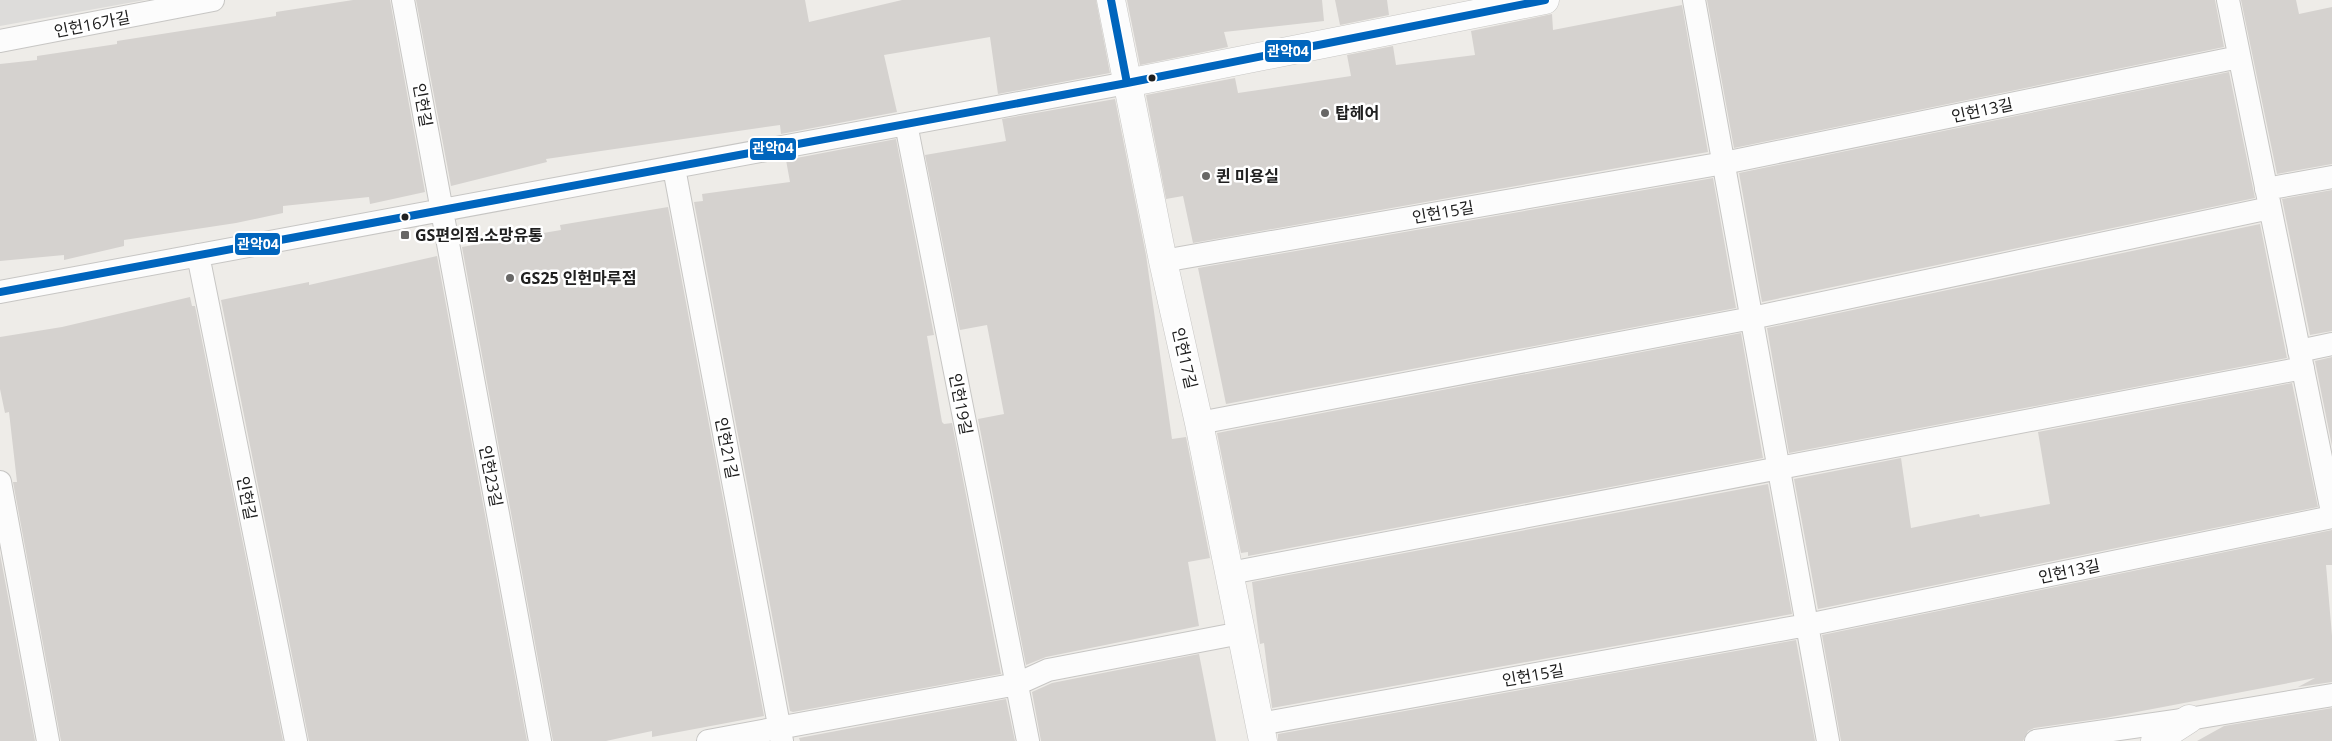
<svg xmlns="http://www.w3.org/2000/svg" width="2332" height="741" viewBox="0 0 2332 741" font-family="'Open Sans','Noto Sans KR',sans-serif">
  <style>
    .residential { fill: #dddcda }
    .building { fill: #d5d2cf }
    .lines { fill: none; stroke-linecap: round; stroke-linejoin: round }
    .lane-casing { stroke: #c7c6c4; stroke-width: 24 }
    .street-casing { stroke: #c7c6c4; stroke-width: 29 }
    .lane { stroke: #fcfcfc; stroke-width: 22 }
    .street { stroke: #fcfcfc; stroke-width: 28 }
    .bus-1-casing { stroke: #fff; stroke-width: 11 }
    .bus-1 { stroke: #0065bd; stroke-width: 8 }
    .bus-dot { fill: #202020; stroke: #fff; stroke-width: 2 }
    .poi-dot { fill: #686766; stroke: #fff; stroke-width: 2 }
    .labels { text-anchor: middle; stroke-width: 5; stroke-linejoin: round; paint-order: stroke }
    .street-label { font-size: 16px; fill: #202020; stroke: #fff }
    .poi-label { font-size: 16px; font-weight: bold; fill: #202020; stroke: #fff; text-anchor: start }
    .line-badge { stroke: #fff; stroke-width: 2 }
    .badge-label { font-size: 14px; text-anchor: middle; font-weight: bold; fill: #fff }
  </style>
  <rect width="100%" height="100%" fill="#eeece8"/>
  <!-- residential -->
  <path class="residential" d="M0 0H145L0 26Z"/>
  <!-- building -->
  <path class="building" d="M353 0H390L425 192 370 204 369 197 283 206V213L236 223 124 240V246L64 260V255L0 261V64L37 60V56L117 44V41L276 16V12Z
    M416 0H805L809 22 902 0H1096L1110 73 998 94 990 37 884 55 897 112 781 134 780 125 546 159 547 162 451 186Z
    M1127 0H1322L1324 21 1224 32 1228 47 1140 65Z
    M1335 0H1387L1389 15 1340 25Z
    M1707 0H2215L2224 47 1734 148Z
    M2241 0H2296L2299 14 2332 7V164L2277 174Z
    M1682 5 1708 152 1193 243 1183 196 1166 199 1146 95 1235 78 1238 93 1351 76 1347 55 1393 46 1396 65 1475 55 1471 31 1552 14 1553 30Z
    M2229 72 2255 198 1762 302 1739 173Z
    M1115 99 1146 255 1172 439 1186 437 1210 558 1188 562 1199 626 1046 657 1026 665 978 419 1004 414 987 325 960 330 925 155 1006 141 1002 119Z
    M896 139 934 335 927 336 942 422 944 424 952 423 1001 674 793 712 790 711 694 202 703 201 702 194 790 182 786 160Z
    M1713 178 1736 308 1226 404 1198 268Z
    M2332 190V331L2310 335 2282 199Z
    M668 207 764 716 652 737V731L606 741H553L462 247 561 230 560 225Z
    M2260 224 2287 358 1789 453 1767 328Z
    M437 256 527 741H309L221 300 309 282V285Z
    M190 297 192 306H195L283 741H61L13 482H17L9 412 5 413 0 389V337L62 327Z
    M1741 333 1763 458 1248 556V552L1241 553 1217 433Z
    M2332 357V446L2315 361Z
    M2292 383 2318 507 1818 609 1794 479 1901 458 1911 528 1979 514 1980 517 2050 504 2038 432Z
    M1768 484 1792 614 1272 708 1264 643 1260 644 1252 582Z
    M2332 530V565H2326L2332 636V682L2298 687 2315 678 2105 718 2034 728 2028 731 2023 741H1841L1822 635Z
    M0 554 35 741H0Z
    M1796 640 1815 741H1278V734Z
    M1199 654 1216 741H1041L1032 692 1052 683Z
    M1006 699 1015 741H800L799 738Z
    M2332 708V741H2197L2224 726Z"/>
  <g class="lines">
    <defs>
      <path id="lane" d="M403 0 540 741
        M1694 0 1828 741
        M2228 0 2332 512
        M0 41 213 0
        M906 124 1028 741
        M674 168 782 741
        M2266 189 2332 177
        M198 255 296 741
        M1163 261 1724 163 2239 57
        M0 292 1127 83
        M2299 351 2332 344
        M1199 423 1752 318 2270 208
        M0 482 48 741
        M1230 573 2303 368
        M1260 724 1807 625 2332 517
        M708 741 1017 684 1048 670 1241 633
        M2036 741 2189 719 2332 695"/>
      <path id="street" d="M1111 0 1163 261 1199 423 1263 741
        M1127 83 1545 0
        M2155 741 2189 719"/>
    </defs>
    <!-- lane casing -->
    <use href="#lane" class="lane-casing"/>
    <!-- street casing -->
    <use href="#street" class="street-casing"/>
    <!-- lane -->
    <use href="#lane" class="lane"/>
    <!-- street -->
    <use href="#street" class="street"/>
    <defs>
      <path id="bus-1" d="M1111 0 1127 83
        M0 292 1127 83 1545 0"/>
    </defs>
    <!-- bus-1 casing -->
    <use href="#bus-1" class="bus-1-casing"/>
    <!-- bus-1 -->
    <use href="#bus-1" class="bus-1"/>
  </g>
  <!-- markers -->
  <g class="bus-dot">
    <circle cx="1152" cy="78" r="4.5"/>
    <circle cx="405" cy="217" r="4.5"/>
  </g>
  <g class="poi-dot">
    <circle cx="1325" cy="113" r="5"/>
    <circle cx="1206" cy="176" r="5"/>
    <rect x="400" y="230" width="10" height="10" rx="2.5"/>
    <circle cx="510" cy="278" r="5"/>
  </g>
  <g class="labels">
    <!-- street labels -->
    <g class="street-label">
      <text transform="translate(92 24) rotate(-11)" y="6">인헌16가길</text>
      <text transform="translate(423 105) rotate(80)" y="6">인헌길</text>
      <text transform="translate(1982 110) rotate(-12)" y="6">인헌13길</text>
      <text transform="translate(1443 212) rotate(-10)" y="6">인헌15길</text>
      <text transform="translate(1185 358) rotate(77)" y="6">인헌17길</text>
      <text transform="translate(961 404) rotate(79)" y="6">인헌19길</text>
      <text transform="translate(727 448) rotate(79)" y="6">인헌21길</text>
      <text transform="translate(491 476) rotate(79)" y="6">인헌23길</text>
      <text transform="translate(247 498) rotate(79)" y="6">인헌길</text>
      <text transform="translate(2069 571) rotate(-12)" y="6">인헌13길</text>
      <text transform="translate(1533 675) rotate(-10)" y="6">인헌15길</text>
    </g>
    <!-- poi labels -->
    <g class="poi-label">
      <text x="1335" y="119">탑헤어</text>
      <text x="1216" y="182">퀸 미용실</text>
      <text x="415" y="241">GS편의점.소망유통</text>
      <text x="520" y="284">GS25 인헌마루점</text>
    </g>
  </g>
  <g class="line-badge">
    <rect x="1264" y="39" width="48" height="24" rx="5" fill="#0065bd"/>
    <rect x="749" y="137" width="48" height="24" rx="5" fill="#0065bd"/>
    <rect x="234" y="232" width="47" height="24" rx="5" fill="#0065bd"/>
  </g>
  <g class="badge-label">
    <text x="1288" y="56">관악04</text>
    <text x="773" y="153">관악04</text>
    <text x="258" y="249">관악04</text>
  </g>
</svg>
